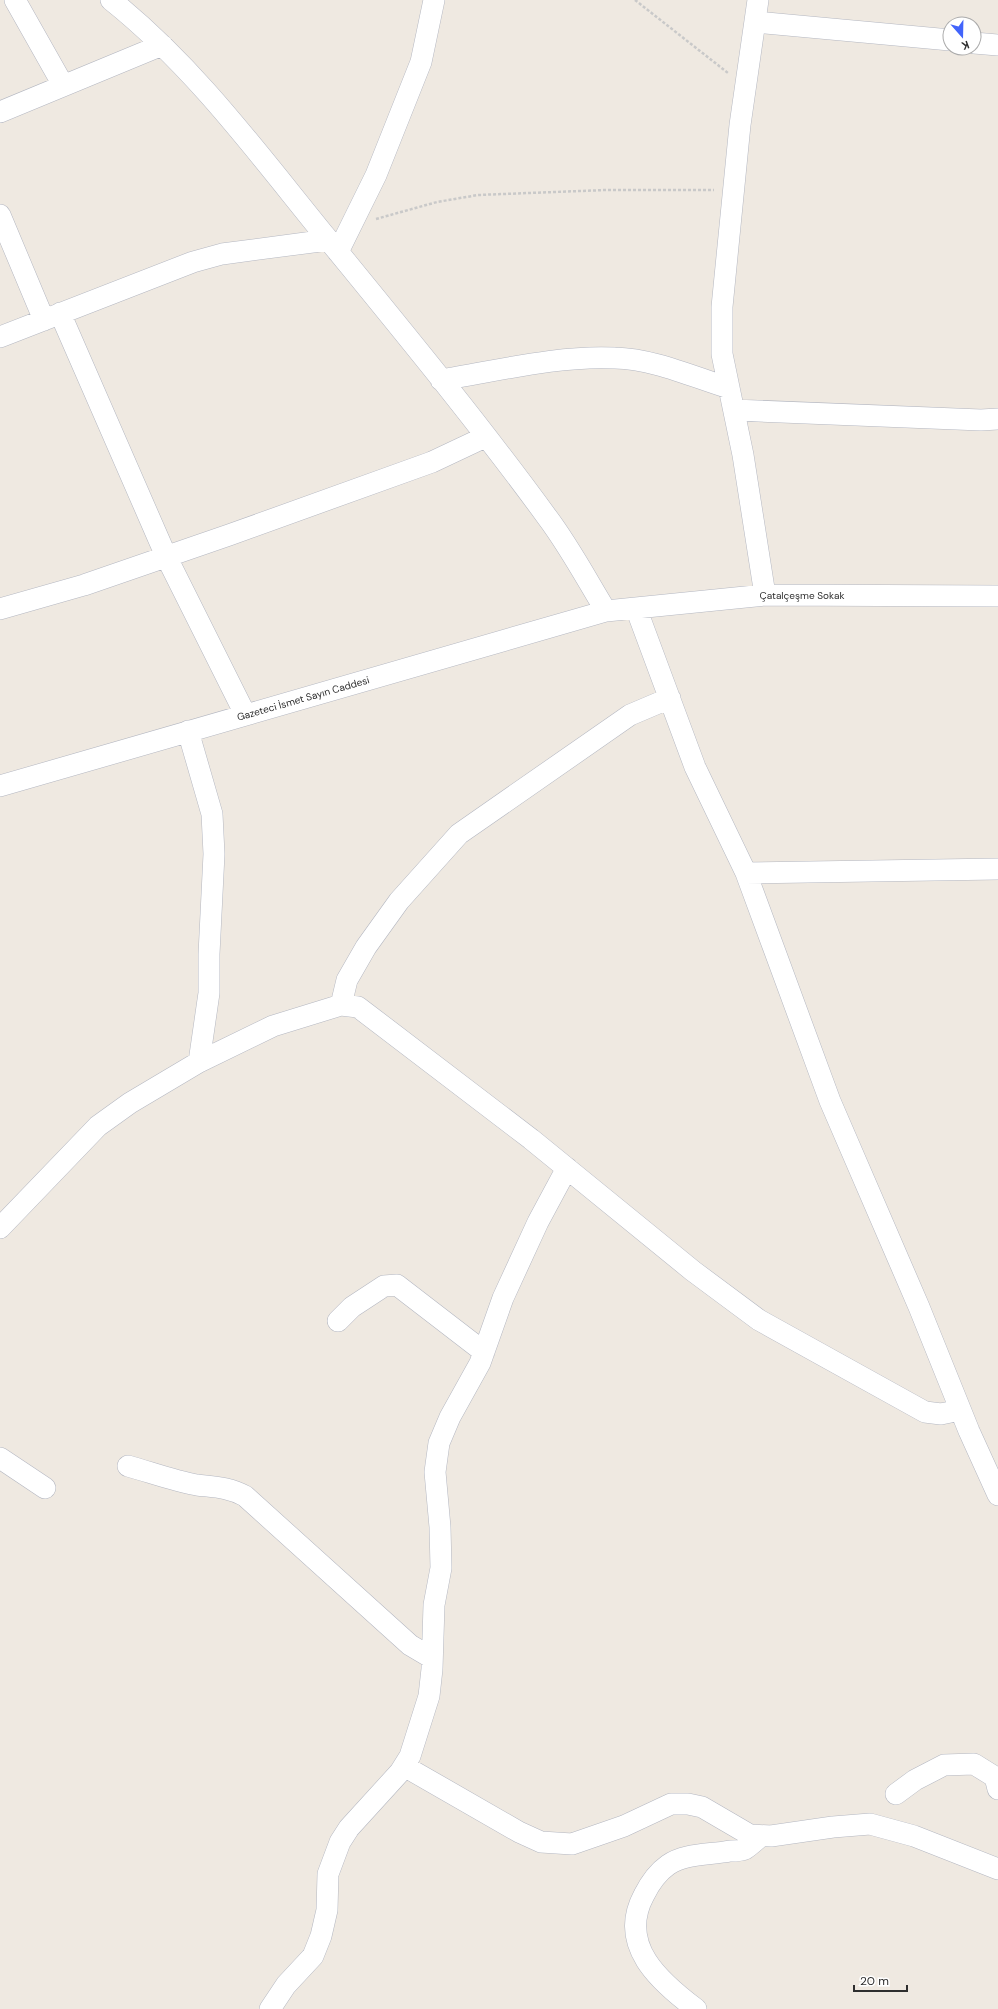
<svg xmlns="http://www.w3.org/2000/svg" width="998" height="2009" viewBox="0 0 998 2009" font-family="'DM Sans',sans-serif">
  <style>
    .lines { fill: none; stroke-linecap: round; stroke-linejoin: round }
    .minor-casing { stroke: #b4b7c1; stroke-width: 22 }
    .path { stroke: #c9c9c9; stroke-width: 2.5; stroke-dasharray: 3 2; stroke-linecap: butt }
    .minor { stroke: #fff; stroke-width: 21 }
    .labels { text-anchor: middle; stroke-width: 4; stroke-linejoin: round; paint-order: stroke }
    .street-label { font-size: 10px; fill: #2e2e2e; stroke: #fff }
  </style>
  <rect width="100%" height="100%" fill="#efe9e1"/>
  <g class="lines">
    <defs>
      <path id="minor" d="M15 0 63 85
        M111 0C195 67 259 155 326 237 401 329 477 421 547 517 569 546 587 580 606 611
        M758 0 740 125 722 307V354L743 455 765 595
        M755 22 950 40
        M974 43 998 45
        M0 112 162 45
        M0 215 44 320
        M338 252 376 175 421 62 434 0
        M60 313 166 556 245 714
        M0 337 193 262 222 254 328 240
        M441 380C497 371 559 355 615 358 654 359 693 377 729 388
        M734 410 981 420 998 419
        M636 608 695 767 746 873 830 1101 919 1307 969 1431 998 1495
        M0 609 84 585 229 535 432 462 485 437
        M188 731 212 814 214 854 209 954V993L199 1062
        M0 786 606 611 765 595 998 596
        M746 873 998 869
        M341 1005 347 980 366 947 399 901 459 834 630 715 670 698
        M0 1228 98 1126 130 1103 199 1062 273 1026 341 1005 358 1007 531 1139 693 1271 759 1320 925 1412 941 1414 960 1410
        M338 1321 352 1307 384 1286 397 1285 484 1352
        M0 1458 45 1488
        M128 1466C150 1472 174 1481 197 1485 214 1487 229 1487 245 1496L410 1645 432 1658
        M404 1766 519 1832 541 1842 572 1844 624 1826 671 1804H688L702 1807 750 1835 771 1836 833 1827 870 1824 914 1836 998 1869
        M896 1794 915 1780 944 1765 974 1764 995 1777 998 1789
        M270 2009 286 1985 313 1956 321 1936 327 1910 328 1874 340 1842 349 1828 400 1772 410 1756 429 1696 432 1669 434 1605 441 1568 440 1527 435 1472 439 1443 450 1417 480 1363 503 1298 538 1222 567 1168
        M696 2009C660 1982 617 1945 644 1895 649 1885 658 1872 668 1865 685 1853 710 1855 730 1851 734 1851 741 1851 745 1849 751 1845 756 1840 761 1836"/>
    </defs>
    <!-- minor casing -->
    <use href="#minor" class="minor-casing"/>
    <!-- path -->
    <path class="path" d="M635 0 728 73
      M376 219 437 202 478 195 606 190H714"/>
    <!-- minor -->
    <use href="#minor" class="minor"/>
  </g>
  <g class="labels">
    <!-- street labels -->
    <g class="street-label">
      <text x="802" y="599">Çatalçeşme Sokak</text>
      <text transform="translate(303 698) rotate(-16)" y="4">Gazeteci İsmet Sayın Caddesi</text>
    </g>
  </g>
  <!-- north arrow -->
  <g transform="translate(962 36) rotate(160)"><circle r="19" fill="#ffffff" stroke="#ababab"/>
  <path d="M0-3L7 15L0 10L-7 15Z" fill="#4264fb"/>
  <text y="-6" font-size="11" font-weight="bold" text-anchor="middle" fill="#2e2e2e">K</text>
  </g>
  <!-- scale -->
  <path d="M854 1985v6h53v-6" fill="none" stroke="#2e2e2e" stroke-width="2"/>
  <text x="860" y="1985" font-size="12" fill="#2e2e2e" stroke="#ffffff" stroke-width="3" paint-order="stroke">20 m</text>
</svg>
